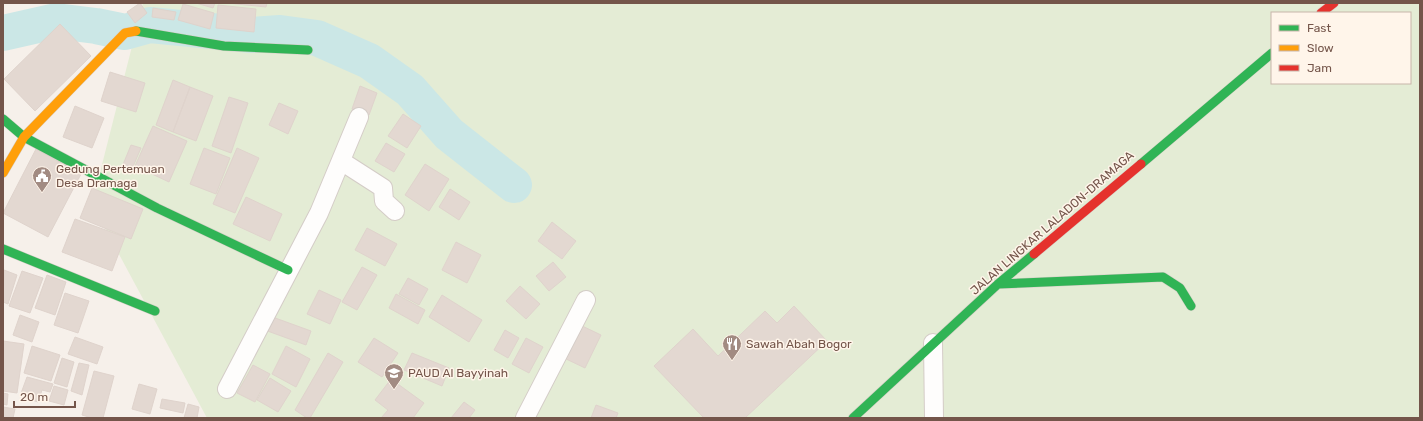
<svg xmlns="http://www.w3.org/2000/svg" width="1423" height="421" viewBox="0 0 1423 421" font-family="Rubik,sans-serif">
  <style>
    .green { fill: #e4ecd5; fill-rule: evenodd }
    .lines { fill: none; stroke-linecap: round; stroke-linejoin: round }
    .river { stroke: #cbe7e6; stroke-width: 36 }
    .building { fill: #e3d8d1; stroke: #dfd3cc }
    .street-casing { stroke: #d4ccc7; stroke-width: 20 }
    .fast-casing { stroke: #d5ccc6; stroke-width: 10 }
    .slow-casing { stroke: #d5ccc6; stroke-width: 10 }
    .jam-casing { stroke: #d5ccc6; stroke-width: 10 }
    .street { stroke: #fefdfc; stroke-width: 18 }
    .fast { stroke: #30b455; stroke-width: 9 }
    .slow { stroke: #ff9f0a; stroke-width: 9 }
    .jam { stroke: #e5322d; stroke-width: 9 }
    .labels { text-anchor: middle; stroke-width: 3; stroke-linejoin: round; paint-order: stroke }
    .poi-label { font-size: 12px; fill: #74554a; stroke: #fff5ea; text-anchor: start }
    .street-label { font-size: 12px; fill: #74554a; stroke: #fff5ea }
  </style>
  <rect width="100%" height="100%" fill="#f6f0ea"/>
  <!-- green -->
  <path class="green" d="M143 3H1420V418H207L92 204ZM1272 13H1410V83H1272Z"/>
  <g class="lines">
    <!-- river -->
    <path class="river" d="M3 33 56 21 96 26 125 32 150 25 252 35 280 33 317 38 369 61 410 90 449 134 514 185"/>
  </g>
  <!-- building -->
  <path class="building" d="M140 3 147 13 135 23 127 12Z
    M196 3H215L213 8Z
    M227 3H267L266 7Z
    M183 4 214 13 210 29 178 20Z
    M218 5 256 9 254 32 216 28Z
    M153 8 176 12 174 20 152 17Z
    M60 24 91 56 35 111 4 79Z
    M110 72 145 83 136 112 101 101Z
    M173 80 190 87 173 132 156 125Z
    M360 86 377 93 369 115 352 109Z
    M190 87 213 96 196 141 173 132Z
    M229 97 248 103 231 153 212 146Z
    M279 103 298 111 288 134 269 125Z
    M75 106 104 118 92 148 63 137Z
    M403 114 421 126 407 148 388 136Z
    M153 126 187 141 169 182 135 166Z
    M386 143 405 154 394 172 375 161Z
    M131 145 141 148 131 171 122 167Z
    M204 148 230 158 216 194 190 184Z
    M237 148 259 158 235 213 213 204Z
    M36 149 81 174 48 237 3 213Z
    M425 164 449 179 429 211 405 195Z
    M92 188 143 209 131 239 80 218Z
    M450 189 470 202 459 220 439 207Z
    M246 197 282 214 270 241 233 224Z
    M75 219 125 237 112 271 62 252Z
    M552 222 576 241 562 259 538 241Z
    M367 228 397 244 385 266 355 250Z
    M456 242 481 255 467 283 442 270Z
    M553 262 566 277 549 291 536 276Z
    M362 267 377 275 357 310 342 302Z
    M4 270 17 275 8 304 3 302Z
    M22 271 43 278 30 313 9 306Z
    M47 275 66 282 55 315 35 308Z
    M408 278 428 289 419 305 399 294Z
    M520 286 540 304 526 319 506 301Z
    M319 290 341 300 330 324 307 314Z
    M65 293 89 301 78 333 54 325Z
    M396 294 425 310 418 324 389 308Z
    M442 295 482 320 469 342 429 317Z
    M794 306 827 341 745 418H704L654 366 693 329 718 356 765 311 777 323Z
    M20 315 39 322 32 342 13 335Z
    M267 315 311 331 306 345 262 329Z
    M578 324 601 335 585 368 562 357Z
    M505 330 519 338 508 358 494 350Z
    M75 337 103 347 97 364 68 354Z
    M374 338 398 353 382 377 358 362Z
    M526 338 543 347 529 373 512 364Z
    M3 341 24 344 17 393 3 391Z
    M32 346 60 355 51 381 24 373Z
    M286 346 310 359 296 387 272 374Z
    M328 353 343 362 310 418H307L295 410Z
    M412 353 449 368 442 386 404 370Z
    M62 358 74 362 67 387 54 383Z
    M79 363 89 365 82 395 71 391Z
    M253 365 270 374 255 402 237 393Z
    M94 371 114 376 103 418H92L82 415Z
    M27 377 53 384 50 392 42 390 38 402 20 396Z
    M270 378 291 391 278 412 257 400Z
    M391 379 424 403 413 418H381L388 410 375 400Z
    M139 384 157 389 150 414 132 409Z
    M54 386 68 390 64 405 49 401Z
    M3 393 8 394 7 405 3 404Z
    M162 399 185 403 183 413 160 408Z
    M464 402 475 410 469 418H451Z
    M188 404 199 407 197 418H184Z
    M596 405 618 413 616 418H591Z
    M3 407 15 409 13 418H3Z"/>
  <g class="lines">
    <defs>
      <path id="street" d="M341 161 383 188 384 201 395 211
        M933 343 934 418
        M227 389 319 213 359 117
        M525 418 586 300"/>
      <path id="fast" d="M136 31 224 46 308 50
        M3 119 24 137 157 208 288 270
        M1141 164 1272 53
        M3 249 155 311
        M998 284 1163 277 1180 288 1191 306
        M853 418 998 284 1034 254"/>
      <path id="slow" d="M3 173 24 137 125 33 136 31"/>
      <path id="jam" d="M1321 13 1334 3
        M1034 254 1141 164"/>
    </defs>
    <!-- street casing -->
    <use href="#street" class="street-casing"/>
    <!-- fast casing -->
    <use href="#fast" class="fast-casing"/>
    <!-- slow casing -->
    <use href="#slow" class="slow-casing"/>
    <!-- jam casing -->
    <use href="#jam" class="jam-casing"/>
    <!-- street -->
    <use href="#street" class="street"/>
    <!-- fast -->
    <use href="#fast" class="fast"/>
    <!-- slow -->
    <use href="#slow" class="slow"/>
    <!-- jam -->
    <use href="#jam" class="jam"/>
  </g>
  <!-- icons -->
  <defs>
    <symbol id="civic-pin" viewBox="-11 -11 22 30"><path d="M0 17L-7.5 6A9.5 9.5 0 1 1 7.5 6Z" fill="#a28b82" stroke="#fff5ea"/><path d="M-.6-6.5H3V-4.5H.6V-3L4-1V1h2V6H-6V1h2V-1L-.6-3ZM-1.2 2.5V6h2.4V2.5Z" fill="#fff"/></symbol>
    <symbol id="restaurant-pin" viewBox="-11 -11 22 30"><path d="M0 17L-7.5 6A9.5 9.5 0 1 1 7.5 6Z" fill="#a28b82" stroke="#fff5ea"/><path d="M-5-6h1v4h1v-4h1v4h1v-4h1v5L-1.5 .5V6h-2V.5L-5-1ZM5-6V6H3V1.5H1.5Q1.5-4 5-6Z" fill="#fff"/></symbol>
    <symbol id="school-pin" viewBox="-11 -11 22 30"><path d="M0 17L-7.5 6A9.5 9.5 0 1 1 7.5 6Z" fill="#a28b82" stroke="#fff5ea"/><path d="M0-5L7-2L0 1L-7-2ZM-4 1L0 2.5L4 1V4Q0 6-4 4Z" fill="#fff"/></symbol>
  </defs>
  <g fill-rule="evenodd">
    <use href="#civic-pin" x="31" y="165" width="22" height="30"/>
    <use href="#restaurant-pin" x="721" y="333" width="22" height="30"/>
    <use href="#school-pin" x="383" y="362" width="22" height="30"/>
  </g>
  <g class="labels">
    <!-- poi labels -->
    <g class="poi-label">
      <text x="56" y="173">Gedung Pertemuan<tspan x="56" dy="14">Desa Dramaga</tspan></text>
      <text x="746" y="348">Sawah Abah Bogor</text>
      <text x="408" y="377">PAUD Al Bayyinah</text>
    </g>
    <!-- street labels -->
    <g class="street-label">
      <text transform="translate(1052 223) rotate(-41)" y="4">JALAN LINGKAR LALADON-DRAMAGA</text>
    </g>
  </g>
  <!-- border -->
  <rect width="1423" height="421" fill="none" stroke="#74554a" stroke-width="8"/>
  <!-- legend -->
  <rect x="1271" y="12" width="140" height="72" fill="#fff5ea" stroke="#c7b5aa"/>
  <rect x="1279" y="25" width="20" height="6" fill="#30b455" stroke="#c7b5aa"/>
  <text x="1307" y="32" font-size="12" fill="#74554a">Fast</text>
  <rect x="1279" y="45" width="20" height="6" fill="#ff9f0a" stroke="#c7b5aa"/>
  <text x="1307" y="52" font-size="12" fill="#74554a">Slow</text>
  <rect x="1279" y="65" width="20" height="6" fill="#e5322d" stroke="#c7b5aa"/>
  <text x="1307" y="72" font-size="12" fill="#74554a">Jam</text>
  <!-- scale -->
  <path d="M14 401v6h61v-6" fill="none" stroke="#74554a" stroke-width="2"/>
  <text x="20" y="401" font-size="12" fill="#74554a" stroke="#fff5ea" stroke-width="3" paint-order="stroke">20 m</text>
</svg>
